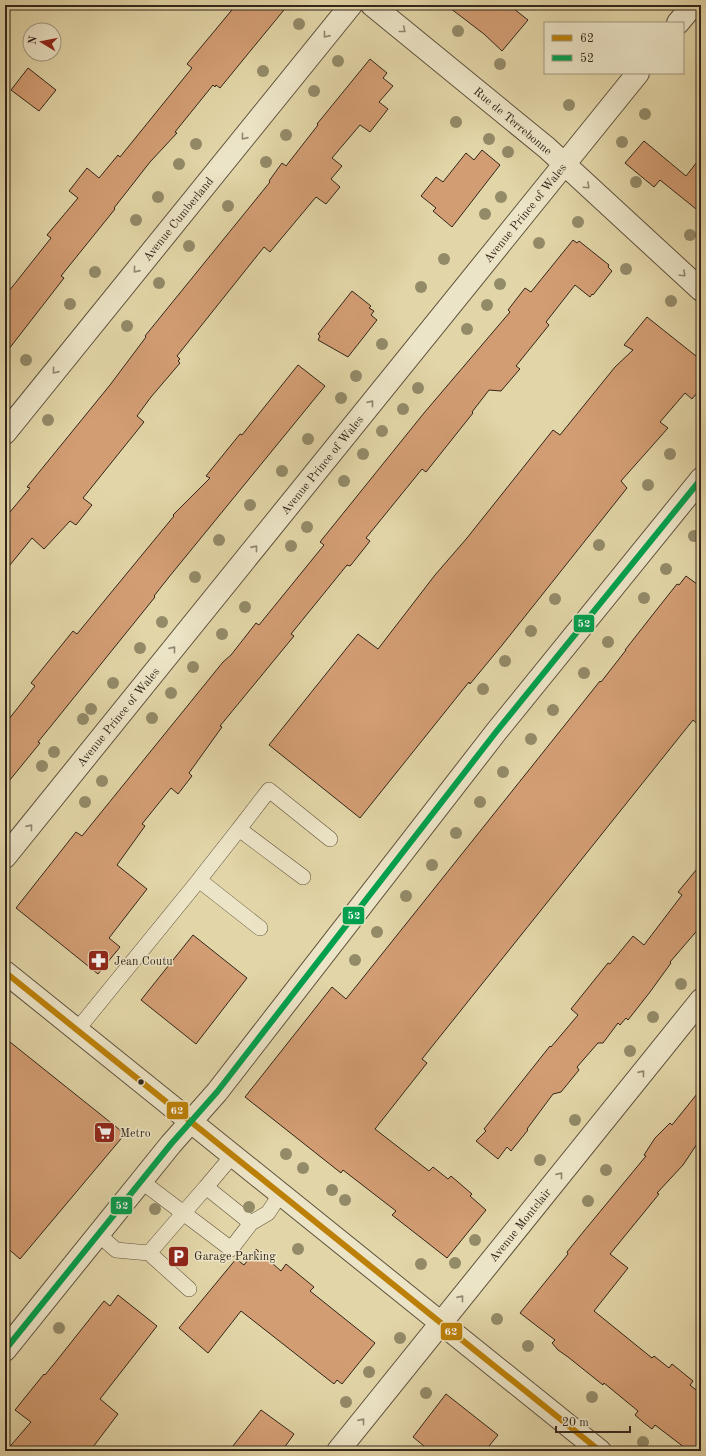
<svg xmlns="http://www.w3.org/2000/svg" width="706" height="1456" viewBox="0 0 706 1456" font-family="'Old Standard TT',serif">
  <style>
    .building { fill: #d39d73; stroke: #32261a }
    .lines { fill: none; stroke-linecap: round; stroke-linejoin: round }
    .lane-casing { stroke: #5e523d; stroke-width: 16 }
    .street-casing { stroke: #5e523d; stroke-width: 24 }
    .lane { stroke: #ece4c6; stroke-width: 15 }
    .street { stroke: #ece4c6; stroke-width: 22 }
    .bus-1-casing { stroke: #ece4c6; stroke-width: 9 }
    .bus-2-casing { stroke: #ece4c6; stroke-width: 9 }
    .bus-1 { stroke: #bc8008; stroke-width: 6 }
    .bus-2 { stroke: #02a04e; stroke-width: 6 }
    .tree { fill: #938a68 }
    .oneway { stroke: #8f8570 }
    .bus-dot { fill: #32261a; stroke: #ece4c6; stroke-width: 1.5 }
    .labels { text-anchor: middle; stroke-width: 3; stroke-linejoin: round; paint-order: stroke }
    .street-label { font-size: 12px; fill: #32261a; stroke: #ece4c6 }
    .poi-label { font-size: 12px; fill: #32261a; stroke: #ece4c6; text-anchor: start }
    .line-badge { stroke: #ece4c6; stroke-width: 1.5 }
    .badge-label { font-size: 11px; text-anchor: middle; font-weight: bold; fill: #fff }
  </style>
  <rect width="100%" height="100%" fill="#e2d5a7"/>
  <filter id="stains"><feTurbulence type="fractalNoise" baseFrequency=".005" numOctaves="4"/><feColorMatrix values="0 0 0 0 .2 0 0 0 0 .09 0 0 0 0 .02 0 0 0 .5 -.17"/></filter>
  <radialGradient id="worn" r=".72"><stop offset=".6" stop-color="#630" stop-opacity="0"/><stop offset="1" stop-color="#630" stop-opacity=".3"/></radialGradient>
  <!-- building -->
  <path class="building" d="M236 5H288L220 88 216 85 215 87 213 85 175 132 177 133 150 162 114 208 115 209 61 276 64 278 5 354V296L51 238 47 235 78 198 69 191 87 168 99 178 118 155 120 157 192 68 187 64Z
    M446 5H509L528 20 502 51 484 34Z
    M370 59 387 73 383 78 393 86 379 102 388 109 370 132 360 125 332 158 342 166 331 179 340 187 326 204 316 197 270 252 264 247 177 356 180 359 178 361 180 363 151 397 137 416 144 422 83 498 92 505 76 525 70 521 44 549 32 538 5 571V518L30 488 27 487 110 385 146 337 145 336 270 182 269 181 282 163 286 166 318 125 317 124Z
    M28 68 56 90 39 111 11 90Z
    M644 141 686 176 701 157V213L660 180 654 187 625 163Z
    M482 150 500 165 452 227 433 211 436 208 421 196 436 177 443 182 466 153 474 160Z
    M573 240 577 243 579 241 609 265 608 267 612 271 593 295 592 294 590 297 575 285 546 322 549 325 516 366 520 369 519 370 501 391 489 390 472 412 473 413 426 472 422 469 366 538 370 541 351 565 350 566 347 565 291 634 294 636 220 726 222 727 189 773 192 776 178 794 171 788 142 824 145 826 117 865 147 889 109 938 120 947 98 974 16 908 76 832 82 836 223 662 231 655 256 623 259 625 324 545 320 542 424 413 510 312 508 310 525 288 531 292Z
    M352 291 371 306 369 308 374 311 371 315 377 320 348 357 318 340 320 336 318 334Z
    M647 317 701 360V388L692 399 685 393 660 422 668 428 621 481 627 488 503 644 470 684 469 682 360 818 269 745 358 634 378 649 435 575 467 538 553 430 560 435 615 367 633 350 624 345Z
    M298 365 325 386 169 577 154 596 155 597 51 726 38 742 40 743 5 786V724L35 686 31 683 73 631 77 634 174 516 173 515 210 478 206 476 240 434 242 435Z
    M686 576 701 587V727L693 720 422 1059 427 1063 375 1129 429 1171 433 1167 448 1179 451 1176 472 1194 470 1196 486 1210 447 1258 392 1215 396 1211 343 1170 341 1173 245 1097 332 987 346 999 600 681 601 682 626 650H625L658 608 677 584 679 585Z
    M701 864V926L670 962 671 963 650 992 628 1020 626 1018 620 1025 618 1023 603 1043H598L577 1067 579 1070 561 1092 553 1094 527 1129 528 1130 511 1151 507 1147 498 1159 476 1141 486 1131 484 1129 550 1046 551 1047 578 1015 571 1009 608 963 610 964 633 936 644 945 682 895 678 892Z
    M193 935 247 978 196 1044 141 1000Z
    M5 1038 125 1134 20 1259 5 1246Z
    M701 1089V1138L683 1165 657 1193 659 1194 610 1254 628 1268 594 1311 652 1358 654 1356 669 1368 672 1364 693 1381 690 1385 701 1394V1451H689L655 1425 652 1429 643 1422 635 1415 638 1411 604 1383 603 1385 568 1357 558 1350 552 1343 555 1340 520 1313 568 1254 567 1252 584 1231 646 1156 644 1155 655 1138 670 1123 672 1125Z
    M256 1249 281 1271 286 1264 314 1287 310 1291 375 1343 342 1384 337 1380 334 1384 241 1311 208 1353 179 1328 236 1259 244 1265Z
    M118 1295 157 1326 100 1399 118 1414 90 1451H6L31 1422 15 1410 44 1374 45 1375 54 1364 104 1301 110 1306Z
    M446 1394 498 1435 485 1451H430L413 1437Z
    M261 1410 294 1434 282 1451H229Z"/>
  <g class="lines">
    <defs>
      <path id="lane" d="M239 829 269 790 330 839
        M199 880 239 829 303 877
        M77 1030 199 880 260 928
        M206 1187 233 1155
        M251 1223 268 1213 281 1193
        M98 1234 116 1250 149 1253 206 1187 251 1223 231 1249 141 1181
        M149 1253 189 1289"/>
      <path id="street" d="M372 5 547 148 701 290
        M678 23 693 5
        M5 433 351 5
        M5 857 638 73
        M5 972 600 1451
        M5 1350 171 1144 217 1092 496 732 701 479
        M338 1451 701 1000"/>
    </defs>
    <!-- lane casing -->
    <use href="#lane" class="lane-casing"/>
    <!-- street casing -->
    <use href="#street" class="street-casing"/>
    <!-- lane -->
    <use href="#lane" class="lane"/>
    <!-- street -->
    <use href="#street" class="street"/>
    <defs>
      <path id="bus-1" d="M5 972 600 1451"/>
      <path id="bus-2" d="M5 1350 171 1144 217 1092 496 732 701 479"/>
    </defs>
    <!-- bus-1 casing -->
    <use href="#bus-1" class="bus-1-casing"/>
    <!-- bus-2 casing -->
    <use href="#bus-2" class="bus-2-casing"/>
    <!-- bus-1 -->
    <use href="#bus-1" class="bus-1"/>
    <!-- bus-2 -->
    <use href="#bus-2" class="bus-2"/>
  </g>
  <!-- trees -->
  <g class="tree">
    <circle cx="299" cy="24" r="6"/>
    <circle cx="458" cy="31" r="6"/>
    <circle cx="338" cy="61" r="6"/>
    <circle cx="500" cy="64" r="6"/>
    <circle cx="263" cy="71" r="6"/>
    <circle cx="314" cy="91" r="6"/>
    <circle cx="569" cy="105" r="6"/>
    <circle cx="645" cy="114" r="6"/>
    <circle cx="456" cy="122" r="6"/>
    <circle cx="286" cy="135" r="6"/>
    <circle cx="489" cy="139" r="6"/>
    <circle cx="622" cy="142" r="6"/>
    <circle cx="196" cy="144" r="6"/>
    <circle cx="508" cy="152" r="6"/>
    <circle cx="266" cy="162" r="6"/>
    <circle cx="179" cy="164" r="6"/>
    <circle cx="636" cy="182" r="6"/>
    <circle cx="158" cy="197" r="6"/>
    <circle cx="501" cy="197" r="6"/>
    <circle cx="228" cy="206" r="6"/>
    <circle cx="485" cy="214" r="6"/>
    <circle cx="136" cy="220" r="6"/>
    <circle cx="578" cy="222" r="6"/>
    <circle cx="690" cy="235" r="6"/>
    <circle cx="539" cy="243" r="6"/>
    <circle cx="189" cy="246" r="6"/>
    <circle cx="444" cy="259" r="6"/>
    <circle cx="626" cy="269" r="6"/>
    <circle cx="95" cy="272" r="6"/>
    <circle cx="159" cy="283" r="6"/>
    <circle cx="500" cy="284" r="6"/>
    <circle cx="421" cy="287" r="6"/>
    <circle cx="671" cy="301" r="6"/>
    <circle cx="70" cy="304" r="6"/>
    <circle cx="487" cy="305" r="6"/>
    <circle cx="127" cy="326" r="6"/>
    <circle cx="467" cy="329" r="6"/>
    <circle cx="382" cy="344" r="6"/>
    <circle cx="26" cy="360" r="6"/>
    <circle cx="356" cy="376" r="6"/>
    <circle cx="418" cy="388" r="6"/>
    <circle cx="341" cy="398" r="6"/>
    <circle cx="403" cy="409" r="6"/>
    <circle cx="48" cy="420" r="6"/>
    <circle cx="382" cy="431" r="6"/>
    <circle cx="308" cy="439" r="6"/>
    <circle cx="363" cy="454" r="6"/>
    <circle cx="670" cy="454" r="6"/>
    <circle cx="282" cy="471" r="6"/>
    <circle cx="344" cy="481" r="6"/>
    <circle cx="648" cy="485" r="6"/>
    <circle cx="250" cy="505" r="6"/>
    <circle cx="307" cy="527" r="6"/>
    <circle cx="694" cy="536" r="6"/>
    <circle cx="219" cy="540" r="6"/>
    <circle cx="599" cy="545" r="6"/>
    <circle cx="291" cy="546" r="6"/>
    <circle cx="666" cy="569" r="6"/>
    <circle cx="195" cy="577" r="6"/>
    <circle cx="644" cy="598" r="6"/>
    <circle cx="555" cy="599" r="6"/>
    <circle cx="245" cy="607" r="6"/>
    <circle cx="162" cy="622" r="6"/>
    <circle cx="531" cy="631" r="6"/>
    <circle cx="222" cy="634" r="6"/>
    <circle cx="608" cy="642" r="6"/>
    <circle cx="140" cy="648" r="6"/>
    <circle cx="505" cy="661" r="6"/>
    <circle cx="193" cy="667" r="6"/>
    <circle cx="584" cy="673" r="6"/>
    <circle cx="113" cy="683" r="6"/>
    <circle cx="483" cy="689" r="6"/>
    <circle cx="171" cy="693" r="6"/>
    <circle cx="91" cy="709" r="6"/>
    <circle cx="553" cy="710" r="6"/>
    <circle cx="152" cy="718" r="6"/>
    <circle cx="83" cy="719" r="6"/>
    <circle cx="531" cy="739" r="6"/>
    <circle cx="54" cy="752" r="6"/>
    <circle cx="42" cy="766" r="6"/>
    <circle cx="503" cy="772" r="6"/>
    <circle cx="102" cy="781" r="6"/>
    <circle cx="85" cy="802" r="6"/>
    <circle cx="480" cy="802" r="6"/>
    <circle cx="456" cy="833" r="6"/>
    <circle cx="432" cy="865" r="6"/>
    <circle cx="406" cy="896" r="6"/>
    <circle cx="377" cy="932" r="6"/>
    <circle cx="355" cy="960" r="6"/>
    <circle cx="681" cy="984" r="6"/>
    <circle cx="653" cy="1017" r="6"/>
    <circle cx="630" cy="1051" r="6"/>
    <circle cx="575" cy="1120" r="6"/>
    <circle cx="286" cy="1154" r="6"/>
    <circle cx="540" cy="1160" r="6"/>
    <circle cx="303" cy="1168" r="6"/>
    <circle cx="606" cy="1170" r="6"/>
    <circle cx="332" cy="1190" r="6"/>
    <circle cx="345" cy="1200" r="6"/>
    <circle cx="588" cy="1201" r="6"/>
    <circle cx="249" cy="1207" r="6"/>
    <circle cx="155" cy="1209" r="6"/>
    <circle cx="475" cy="1240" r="6"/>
    <circle cx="298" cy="1249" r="6"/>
    <circle cx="455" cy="1263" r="6"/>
    <circle cx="421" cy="1264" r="6"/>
    <circle cx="497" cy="1319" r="6"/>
    <circle cx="59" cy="1328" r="6"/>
    <circle cx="400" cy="1338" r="6"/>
    <circle cx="528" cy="1346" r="6"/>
    <circle cx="369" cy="1372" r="6"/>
    <circle cx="426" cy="1393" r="6"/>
    <circle cx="592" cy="1397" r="6"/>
    <circle cx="346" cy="1402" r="6"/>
    <circle cx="643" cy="1442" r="6"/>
  </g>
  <!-- one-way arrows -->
  <defs><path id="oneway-chevron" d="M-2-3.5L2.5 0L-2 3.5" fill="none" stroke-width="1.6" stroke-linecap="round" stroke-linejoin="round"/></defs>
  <g class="oneway">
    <use href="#oneway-chevron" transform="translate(403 30) rotate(39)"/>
    <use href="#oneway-chevron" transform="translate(326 35) rotate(129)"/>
    <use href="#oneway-chevron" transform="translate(244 137) rotate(129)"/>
    <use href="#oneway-chevron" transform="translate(587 186) rotate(43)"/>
    <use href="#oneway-chevron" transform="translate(136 270) rotate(129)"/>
    <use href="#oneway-chevron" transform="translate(683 274) rotate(43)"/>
    <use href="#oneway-chevron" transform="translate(55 371) rotate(129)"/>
    <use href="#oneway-chevron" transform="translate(371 403) rotate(-51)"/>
    <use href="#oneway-chevron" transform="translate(255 548) rotate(-51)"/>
    <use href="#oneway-chevron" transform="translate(173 649) rotate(-51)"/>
    <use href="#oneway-chevron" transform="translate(30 827) rotate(-51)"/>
    <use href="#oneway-chevron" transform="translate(642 1073) rotate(-51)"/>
    <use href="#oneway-chevron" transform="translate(560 1175) rotate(-51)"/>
    <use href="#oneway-chevron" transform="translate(461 1298) rotate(-51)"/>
    <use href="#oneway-chevron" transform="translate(362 1421) rotate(-51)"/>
  </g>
  <!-- icons -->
  <defs>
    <symbol id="pharmacy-square" viewBox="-11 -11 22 22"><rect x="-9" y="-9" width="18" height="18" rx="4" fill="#8f2418" stroke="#ece4c6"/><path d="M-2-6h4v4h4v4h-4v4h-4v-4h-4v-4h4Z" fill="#fff"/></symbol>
    <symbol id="supermarket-square" viewBox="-11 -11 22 22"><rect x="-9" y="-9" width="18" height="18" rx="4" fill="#8f2418" stroke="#ece4c6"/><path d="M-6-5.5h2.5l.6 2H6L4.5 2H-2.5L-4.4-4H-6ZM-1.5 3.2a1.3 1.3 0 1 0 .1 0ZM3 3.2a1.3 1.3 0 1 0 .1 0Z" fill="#fff"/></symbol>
    <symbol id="parking-square" viewBox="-11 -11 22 22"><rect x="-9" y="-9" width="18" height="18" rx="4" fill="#8f2418" stroke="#ece4c6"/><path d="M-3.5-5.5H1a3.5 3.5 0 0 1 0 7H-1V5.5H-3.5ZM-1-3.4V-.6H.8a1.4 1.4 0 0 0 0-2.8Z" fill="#fff"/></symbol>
  </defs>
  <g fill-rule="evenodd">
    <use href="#pharmacy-square" x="86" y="948" width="25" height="25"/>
    <use href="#supermarket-square" x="92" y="1120" width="25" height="25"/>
    <use href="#parking-square" x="166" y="1244" width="25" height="25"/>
  </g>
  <!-- markers -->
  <circle class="bus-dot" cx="141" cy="1082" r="3.5"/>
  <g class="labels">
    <!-- street labels -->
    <g class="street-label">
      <text transform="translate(513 121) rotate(40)" y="4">Rue de Terrebonne</text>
      <text transform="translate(525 213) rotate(-51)" y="4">Avenue Prince of Wales</text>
      <text transform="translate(178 219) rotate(-51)" y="4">Avenue Cumberland</text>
      <text transform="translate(322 465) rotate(-51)" y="4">Avenue Prince of Wales</text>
      <text transform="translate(118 717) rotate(-51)" y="4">Avenue Prince of Wales</text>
      <text transform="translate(520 1225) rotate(-51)" y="4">Avenue Montclair</text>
    </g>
    <!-- poi labels -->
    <g class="poi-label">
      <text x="114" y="965">Jean Coutu</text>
      <text x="120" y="1137">Metro</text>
      <text x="194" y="1260">Garage Parking</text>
    </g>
  </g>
  <g class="line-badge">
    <rect x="573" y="614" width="22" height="19" rx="4" fill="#02a04e"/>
    <rect x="342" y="906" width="23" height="19" rx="4" fill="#02a04e"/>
    <rect x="166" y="1101" width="23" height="19" rx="4" fill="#bc8008"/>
    <rect x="110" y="1196" width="23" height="19" rx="4" fill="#02a04e"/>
    <rect x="440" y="1322" width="23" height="19" rx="4" fill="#bc8008"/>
  </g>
  <g class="badge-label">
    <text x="584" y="627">52</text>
    <text x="354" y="919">52</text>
    <text x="177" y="1114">62</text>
    <text x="122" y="1209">52</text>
    <text x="451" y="1335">62</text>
  </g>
  <!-- margin -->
  <rect width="706" height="1456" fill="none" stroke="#e2d5a7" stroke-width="20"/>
  <rect x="6" y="6" width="694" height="1444" fill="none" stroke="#32261a" stroke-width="2"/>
  <rect x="10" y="10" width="686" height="1436" fill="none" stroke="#32261a"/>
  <!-- legend -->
  <rect x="544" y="22" width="140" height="52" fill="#ece4c6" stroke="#a29881"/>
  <rect x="552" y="35" width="20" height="6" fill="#bc8008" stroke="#a29881"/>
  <text x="580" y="42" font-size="12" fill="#32261a">62</text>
  <rect x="552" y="55" width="20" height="6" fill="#02a04e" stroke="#a29881"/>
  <text x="580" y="62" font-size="12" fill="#32261a">52</text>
  <!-- north arrow -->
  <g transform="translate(42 42) rotate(280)"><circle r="19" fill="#ece4c6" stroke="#a29881"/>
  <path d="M0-3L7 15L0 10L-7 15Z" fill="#8f2418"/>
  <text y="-6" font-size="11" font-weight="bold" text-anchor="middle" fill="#32261a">N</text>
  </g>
  <!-- scale -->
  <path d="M556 1426v6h74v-6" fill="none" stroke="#32261a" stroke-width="2"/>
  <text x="562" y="1426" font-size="12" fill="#32261a" stroke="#ece4c6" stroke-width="3" paint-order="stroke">20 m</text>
  <rect width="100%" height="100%" filter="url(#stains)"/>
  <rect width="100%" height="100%" fill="url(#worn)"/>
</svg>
